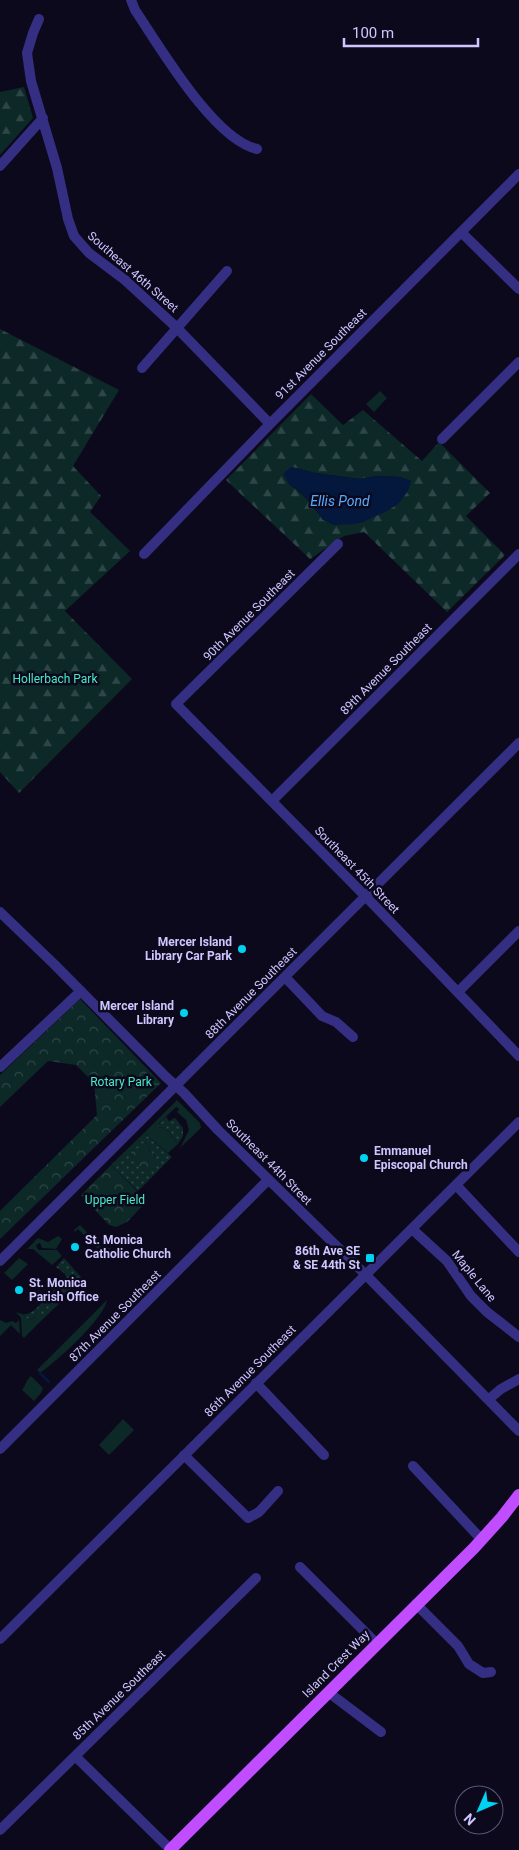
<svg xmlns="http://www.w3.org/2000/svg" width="519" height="1850" viewBox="0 0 519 1850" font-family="Roboto,sans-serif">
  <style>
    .grass { fill: url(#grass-dots); fill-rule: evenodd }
    .forest { fill: url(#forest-firs); fill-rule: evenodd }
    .park { fill: url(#park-crowns) }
    .garden { fill: #0c2827 }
    .water { fill: #04173c }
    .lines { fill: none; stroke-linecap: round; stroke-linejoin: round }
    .stream { stroke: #04173c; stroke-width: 2.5 }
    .minor { stroke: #342f82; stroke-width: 10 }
    .major { stroke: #c04dff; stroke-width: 12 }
    .poi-dot { fill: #00d3f1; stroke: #0d091d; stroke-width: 2 }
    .labels { text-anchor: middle; stroke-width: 5; stroke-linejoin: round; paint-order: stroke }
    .street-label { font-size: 12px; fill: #cec6ff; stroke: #0d091d }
    .park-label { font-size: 12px; fill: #46ebc5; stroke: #0d091d }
    .poi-label { font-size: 12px; font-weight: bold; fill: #cec6ff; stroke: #0d091d; text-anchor: end }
    .water-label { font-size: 14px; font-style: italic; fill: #54acff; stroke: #0d091d }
  </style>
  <defs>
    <pattern id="grass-dots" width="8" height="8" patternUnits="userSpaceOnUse" patternTransform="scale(1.25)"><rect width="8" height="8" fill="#0c2827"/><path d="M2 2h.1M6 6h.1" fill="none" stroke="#2e4647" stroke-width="1.8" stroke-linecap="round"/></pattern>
    <pattern id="forest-firs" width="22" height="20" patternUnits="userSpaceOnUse" patternTransform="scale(1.25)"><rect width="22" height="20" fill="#0c2827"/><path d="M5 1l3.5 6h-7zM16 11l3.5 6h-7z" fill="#2e4647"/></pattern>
    <pattern id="park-crowns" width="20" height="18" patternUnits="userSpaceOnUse" patternTransform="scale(1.25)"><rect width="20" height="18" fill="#0c2827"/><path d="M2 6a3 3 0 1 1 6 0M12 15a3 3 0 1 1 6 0" fill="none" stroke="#2e4647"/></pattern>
  </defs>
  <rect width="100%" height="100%" fill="#0d091d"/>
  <!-- grass -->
  <path class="grass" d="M166 1117 169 1121 175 1118 183 1128V1136L178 1144 166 1128 155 1127Z
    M144 1133 172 1157 138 1191 111 1165ZM145 1142 150 1147 148 1149 155 1156 147 1172 140 1165Z
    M64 1258 81 1277 76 1283V1286L65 1298 54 1297 50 1294 67 1278 64 1273 56 1267Z
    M46 1298 62 1301 46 1316 36 1317 29 1320 22 1314C32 1316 39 1305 46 1298Z"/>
  <!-- forest -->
  <path class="forest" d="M24 87 33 118 0 155V92Z
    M0 329 119 390 73 466 101 496 90 512 130 551 65 611 132 679 19 793 0 772Z
    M311 394 343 425 363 410 422 461 439 442 490 493 466 516 505 555 447 612 364 532 344 536 310 559 226 480ZM292 467 315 473 360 479 377 476 400 477 410 481 323 520C313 506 304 494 289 484Z"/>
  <!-- park -->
  <path class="park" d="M80 999 161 1083 0 1239V1211L97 1115 94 1083 76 1065 48 1061 0 1107V1075Z
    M144 1142 150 1147 148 1149 155 1157 154 1158 158 1162 147 1172 129 1157Z
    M111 1165 147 1201 127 1222 116 1227 109 1225 81 1195Z"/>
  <!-- garden -->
  <path class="garden" d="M380 391 387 398 374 412 366 404Z
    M177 1100 200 1123 201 1128 180 1148 189 1130 186 1120 177 1112 179 1109 177 1107 174 1109 155 1127 166 1128 178 1144 168 1153 144 1133Z
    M80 1225 102 1248H111L104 1255 78 1229 75 1232 74 1230Z
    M58 1236 62 1239 56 1249 42 1248 40 1243 36 1245 38 1250H57L62 1256 52 1265 33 1249H27L38 1238 48 1242Z
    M19 1258 28 1264 12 1280 4 1273Z
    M107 1300C104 1319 57 1361 40 1373L37 1370Z
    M16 1312 22 1314 29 1320 39 1316H46L24 1338 22 1336 21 1318Z
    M0 1320 6 1323 12 1321 16 1323 19 1320 20 1334 11 1325 0 1336Z
    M31 1376 43 1388 41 1393 34 1401 22 1390C26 1385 26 1380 31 1376Z
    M123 1419 134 1430 109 1455 99 1445Z"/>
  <!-- water -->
  <path class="water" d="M291 467 315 473 359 479 377 476 400 477 411 481 408 491 399 503 389 510 363 522 354 524 334 525 323 520 312 504 299 491 289 484 283 474Z"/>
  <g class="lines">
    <!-- stream -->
    <path class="stream" d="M40 1373 49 1382"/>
    <!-- minor -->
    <path class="minor" d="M131 0 135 10C160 47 214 140 257 149
      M39 19 33 33 27 53 31 81 57 168 68 219 74 236 89 253 125 280 176 327 270 424
      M0 166 43 118
      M461 232 519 289
      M142 368 227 271
      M442 439 519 362
      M338 544 176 704 374 905 519 1056
      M144 554 270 424 519 174
      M272 801 519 554
      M0 912 54 964 166 1077 184 1093 218 1130 365 1274 519 1431
      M285 977 322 1016 336 1022 353 1037
      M458 992 519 931
      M0 1067 81 991
      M456 1185 519 1252
      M412 1229 447 1261 471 1296 487 1312 519 1337
      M0 1261 519 743
      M256 1383 324 1455
      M489 1399 501 1389 519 1379
      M0 1449 268 1180
      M184 1455 248 1518 259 1512 278 1491
      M413 1466 482 1540
      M300 1567 376 1643
      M416 1604 458 1646 469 1664 483 1673 491 1672
      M0 1639 519 1122
      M328 1692 381 1732
      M75 1756 170 1849
      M0 1830 256 1578"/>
    <!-- major -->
    <path class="major" d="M170 1850 474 1548 502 1517 519 1495"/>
  </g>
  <!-- markers -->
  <g class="poi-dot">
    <circle cx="242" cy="949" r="5"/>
    <circle cx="184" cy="1013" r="5"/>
    <circle cx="364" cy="1158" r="5"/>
    <circle cx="75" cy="1247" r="5"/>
    <rect x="365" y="1253" width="10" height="10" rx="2.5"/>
    <circle cx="19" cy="1290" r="5"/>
  </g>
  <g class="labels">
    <!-- street labels -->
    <g class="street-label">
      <text transform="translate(133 272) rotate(41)" y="4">Southeast 46th Street</text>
      <text transform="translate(321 354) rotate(-45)" y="4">91st Avenue Southeast</text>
      <text transform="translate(249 615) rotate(-45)" y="4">90th Avenue Southeast</text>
      <text transform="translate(386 669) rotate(-45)" y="4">89th Avenue Southeast</text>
      <text transform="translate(357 870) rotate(46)" y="4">Southeast 45th Street</text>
      <text transform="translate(251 993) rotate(-45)" y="4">88th Avenue Southeast</text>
      <text transform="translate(269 1162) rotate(45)" y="4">Southeast 44th Street</text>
      <text transform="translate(474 1276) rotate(51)" y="4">Maple Lane</text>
      <text transform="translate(115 1316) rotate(-45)" y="4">87th Avenue Southeast</text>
      <text transform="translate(250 1371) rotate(-45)" y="4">86th Avenue Southeast</text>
      <text transform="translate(336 1664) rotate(-45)" y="4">Island Crest Way</text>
      <text transform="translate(119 1695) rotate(-44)" y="4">85th Avenue Southeast</text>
    </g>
    <!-- park labels -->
    <g class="park-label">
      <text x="55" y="683">Hollerbach Park</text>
      <text x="121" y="1086">Rotary Park</text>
      <text x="115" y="1204">Upper Field</text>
    </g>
    <!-- poi labels -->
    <g class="poi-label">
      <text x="232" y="946">Mercer Island<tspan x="232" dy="14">Library Car Park</tspan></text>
      <text x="174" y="1010">Mercer Island<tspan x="174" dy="14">Library</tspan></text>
      <text x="374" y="1155" text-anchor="start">Emmanuel<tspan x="374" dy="14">Episcopal Church</tspan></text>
      <text x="85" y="1244" text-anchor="start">St. Monica<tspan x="85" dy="14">Catholic Church</tspan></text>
      <text x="360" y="1255">86th Ave SE<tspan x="360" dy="14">&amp; SE 44th St</tspan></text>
      <text x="29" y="1287" text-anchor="start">St. Monica<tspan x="29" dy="14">Parish Office</tspan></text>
    </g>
    <!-- water labels -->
    <g class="water-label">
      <text x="340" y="506">Ellis Pond</text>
    </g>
  </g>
  <!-- north arrow -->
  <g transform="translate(479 1810) rotate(225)"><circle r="24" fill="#0d091d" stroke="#5a5577"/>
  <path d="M0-4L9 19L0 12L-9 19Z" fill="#00d3f1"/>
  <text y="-8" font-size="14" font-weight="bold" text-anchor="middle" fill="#cec6ff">N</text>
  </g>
  <!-- scale -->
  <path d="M344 38v8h134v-8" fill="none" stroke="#cec6ff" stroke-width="2.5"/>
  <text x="352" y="38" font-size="15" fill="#cec6ff" stroke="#0d091d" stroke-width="4" paint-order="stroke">100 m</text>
</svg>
